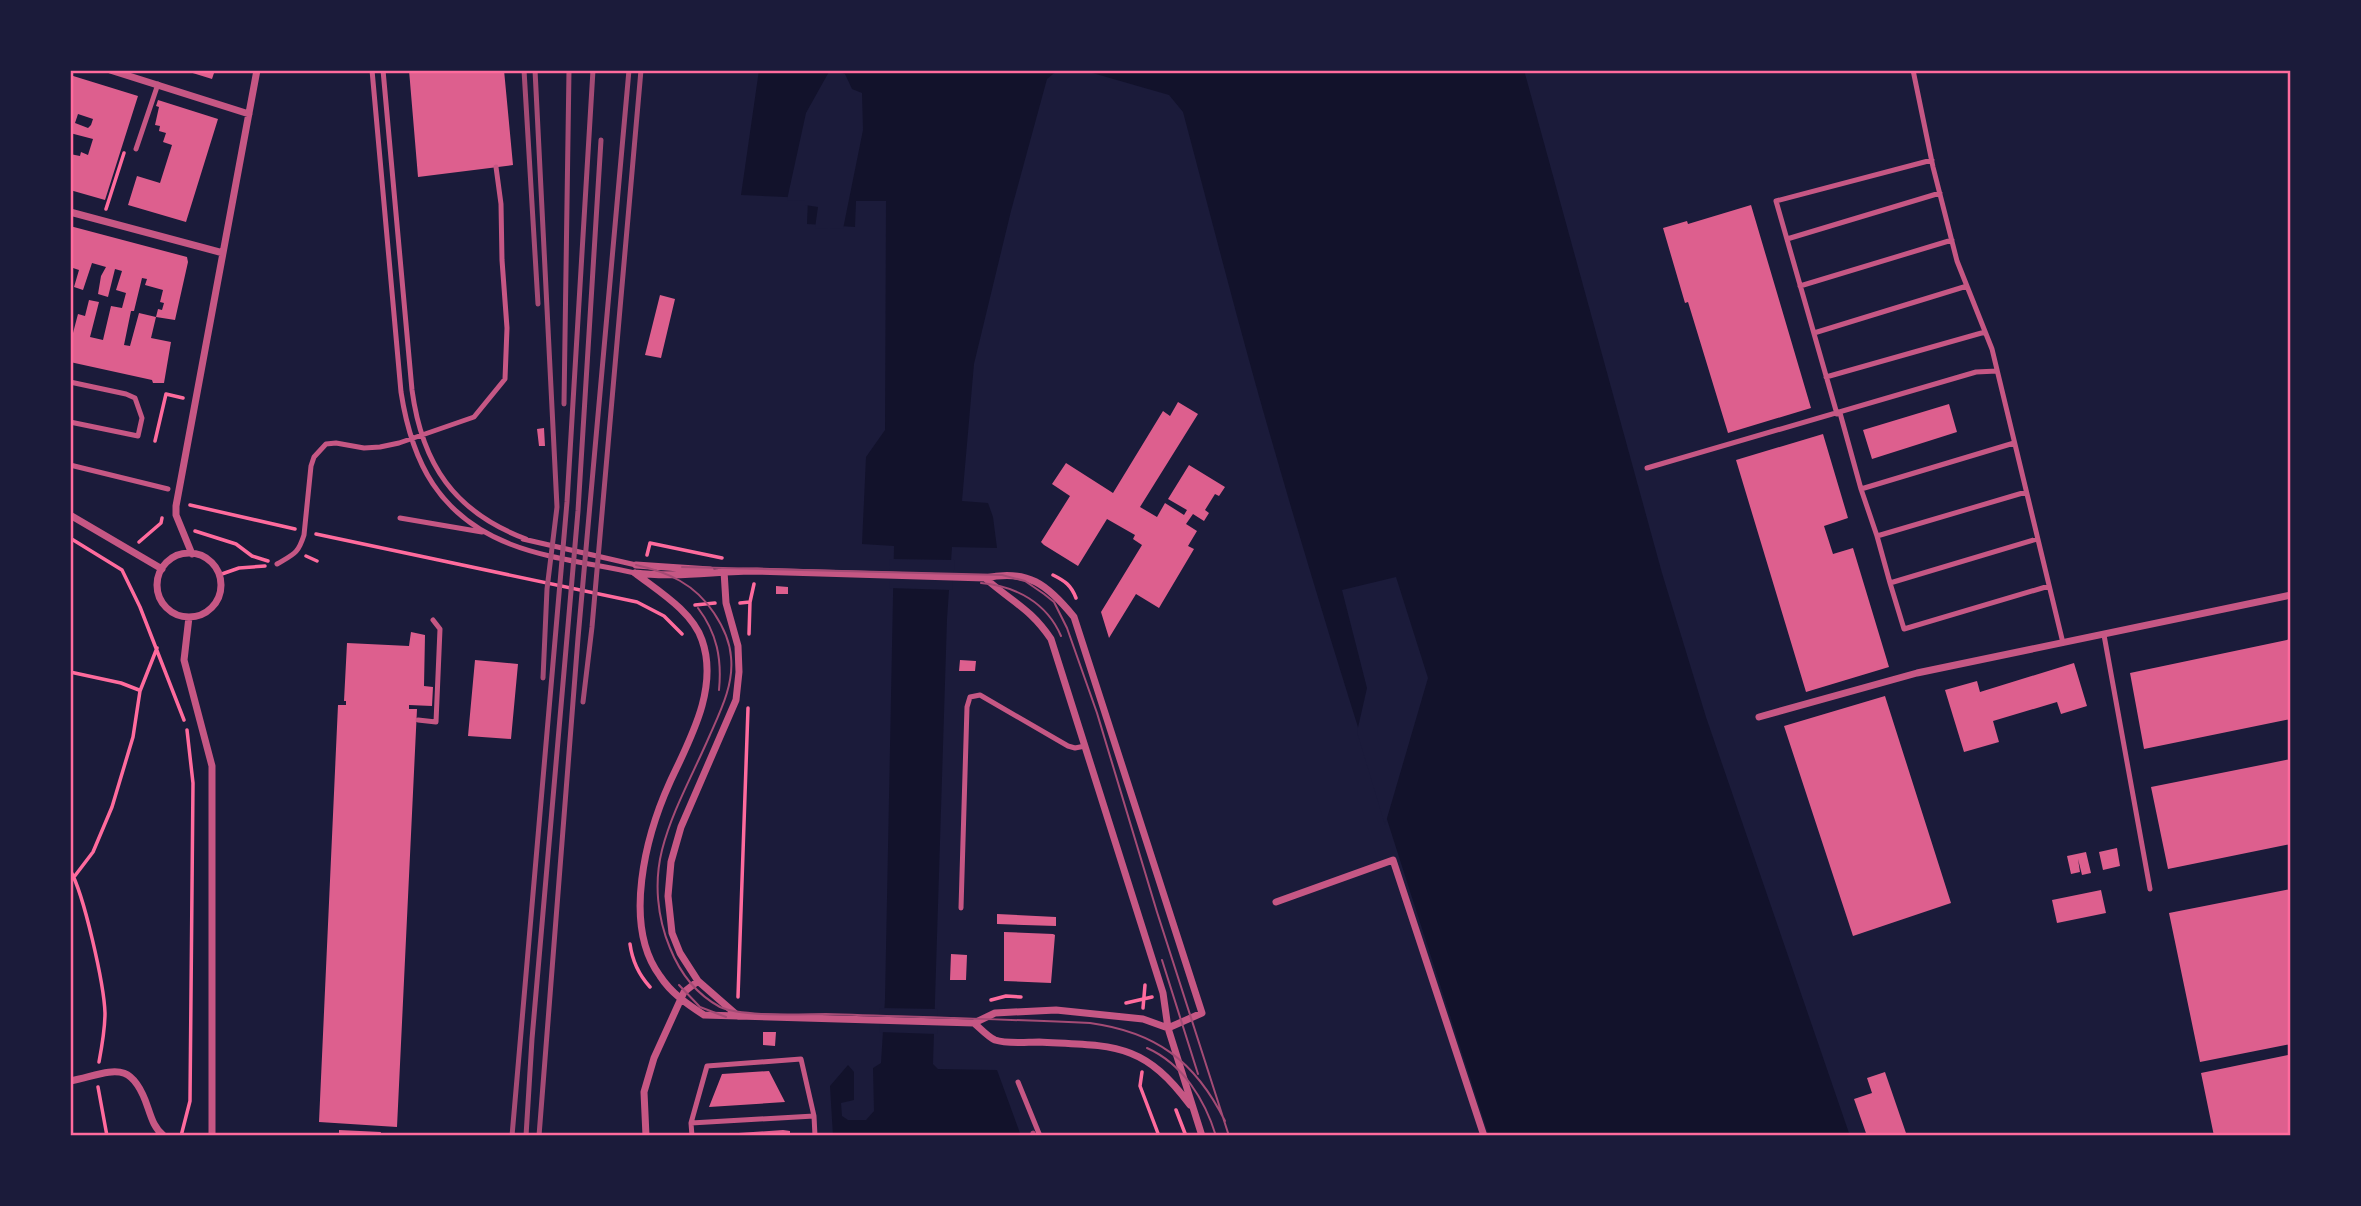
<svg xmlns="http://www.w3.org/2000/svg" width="2361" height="1206" viewBox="0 0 2361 1206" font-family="'IBM Plex Sans',sans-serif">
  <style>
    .water { fill: #12122b }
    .pier { fill: #1b1b3a }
    .building { fill: #dd5f8e; fill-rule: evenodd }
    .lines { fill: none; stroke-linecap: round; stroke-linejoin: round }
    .path { stroke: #ff6b9d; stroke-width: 3.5 }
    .service { stroke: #c65784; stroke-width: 5 }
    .minor { stroke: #c65784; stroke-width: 7 }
    .tram { stroke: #a44b75; stroke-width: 2 }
    .rail { stroke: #a44b75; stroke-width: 5 }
    .neatline { fill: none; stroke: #ff6b9d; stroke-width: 2.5 }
  </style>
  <rect width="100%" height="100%" fill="#1b1b3a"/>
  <!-- water -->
  <path class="water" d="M759 70H1058L1047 79 1011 211 974 364 962 501 988 503 993 517 997 548 952 547 947 619 933 1064 938 1069 997 1070 1021 1136H833L830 1086 848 1065 854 1072V1100L841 1103 842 1116 848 1120H866L874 1111 873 1068 881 1063 885 999 894 546 862 544 866 457 885 430 886 201H856L855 227 807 224 808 198 741 195Z
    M1082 70H1524L1662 573 1706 717 1850 1136H1489C1408 886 1326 635 1255 382 1230 292 1207 202 1183 112L1169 95Z"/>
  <!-- pier -->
  <path class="pier" d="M830 70 845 74 852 89 862 93 863 130 843 229 815 228 818 207 805 205V201L787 200 806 113Z
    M890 559 955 560 952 590 889 588Z
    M1396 577 1428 678 1385 825 1357 732 1367 688 1342 590Z
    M880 1008 938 1009 937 1034 879 1032Z"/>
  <!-- building -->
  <path class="building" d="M183 70H215L212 79Z
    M409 70H504L513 165 418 177Z
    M70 75 138 96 105 200 70 190V154L80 156 81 152 88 155 93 139 70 133ZM78 114 93 119 91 125 88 128 75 123Z
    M158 100 218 119 186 222 128 205 137 176 160 183 172 145 163 142 166 133 159 131 160 126 155 125 159 107 156 106Z
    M1751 205 1811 408 1728 433 1688 302 1685 303 1663 228 1687 221 1688 224Z
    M70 226 187 257 188 262 175 320 156 317 158 309 162 310 164 303 160 302 163 290 145 285 147 279 142 278 134 311H131L124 345 130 346 139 313 156 317 151 338 171 342 164 383H153L152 380 70 362V333H73L78 314 85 316 89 300 99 302 90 337 103 340 111 306 122 308 126 293 116 290 122 271 115 269 108 297 98 294 101 276 106 267 92 263 83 290 74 287 79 270 73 268 70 274Z
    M660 295 675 299 661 358 645 355Z
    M1178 402 1198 414 1140 507 1157 517 1165 503 1184 515 1187 510 1168 499 1189 465 1225 487 1219 496 1215 494 1205 510 1209 513 1204 521 1193 514 1186 524 1197 531 1188 546 1194 549 1159 608 1136 594 1109 638 1101 612 1142 545 1133 539 1135 535 1107 519 1078 566 1044 545 1041 542 1070 496 1052 484 1066 463 1113 493 1163 411 1170 416Z
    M1949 404 1957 432 1872 459 1863 430Z
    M544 428 545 446H539L537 429Z
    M1823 434 1848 518 1824 526 1833 554 1853 548 1889 667 1806 692 1736 460Z
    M776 586 788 587V594H776Z
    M411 632 425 635 424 686 433 687 432 706 409 705V709H417L397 1127 319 1122 338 705H346V701H344L347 643 409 646Z
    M2291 639V719L2144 749 2130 673Z
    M475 660 518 664 511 739 468 736Z
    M960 660 976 661 975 671H959Z
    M2074 663 2087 706 2061 714 2057 702 1993 721 1999 742 1964 752 1945 690 1977 681 1980 692Z
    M1885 696 1951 903 1853 936 1784 726Z
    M2291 759V844L2168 869 2151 787Z
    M2117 848 2120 866 2103 870 2099 852Z
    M2086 852 2091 873 2082 875 2078 859 2080 872 2071 874 2067 856Z
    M2291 889V1044L2200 1062 2169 913Z
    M2101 890 2106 913 2057 923 2052 900Z
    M997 914 1056 917V926L997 924Z
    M1004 932 1053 934 1055 935 1051 983 1004 981Z
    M951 954 967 955 966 980H950Z
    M763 1032H776L775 1046 763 1045Z
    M2288 1055 2291 1069V1136H2214L2201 1073Z
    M769 1071 785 1102 709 1107 722 1074Z
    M1885 1072 1907 1136H1867L1854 1099 1872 1093 1867 1078Z
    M339 1130 381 1132 380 1136H339Z
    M783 1130 790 1131V1136H724V1134Z"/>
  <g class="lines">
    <!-- path -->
    <path class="path" d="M106 209 124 153
      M155 441 166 394 183 398
      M190 505 295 529
      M195 531 236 544 252 556 268 561
      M316 534 637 602 664 616 682 634
      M70 538 122 570 140 607 184 720
      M139 542 161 523 162 518
      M647 555 650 543 722 558
      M306 556 317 561
      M219 575 239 568 265 566
      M1053 575C1065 581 1071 585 1076 598
      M750 602 754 584
      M740 603 750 602 749 634
      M695 605 715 603
      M70 672 121 683 139 690
      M70 870C84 894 104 984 105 1013 105 1030 102 1046 99 1062
      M74 877 93 852 112 807 133 737 140 691 157 648
      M630 944C632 959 639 975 650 987
      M738 997 748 708
      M991 1000 1006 996 1021 997
      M1126 1003 1152 997
      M1143 1008 1145 985
      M1142 1072 1140 1086 1159 1136
      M98 1087 107 1136
      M1176 1110 1186 1136
      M181 1136 190 1101 193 783 187 730"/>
    <!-- service -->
    <path class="service" d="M372 70 401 392C412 463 439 516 510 544 548 559 595 564 635 573
      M383 70 412 390C422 464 454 512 526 539
      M1913 70 1933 167 1957 261 1992 349 2063 643
      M136 149 158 84
      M1787 239 1940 193
      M1800 286 1952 240
      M1814 333 1967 286
      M1826 377 1985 332
      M70 382 126 394 135 398 142 418 138 436 70 422
      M1840 413 1861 489 2014 443
      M1837 414 1776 201 1932 160
      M70 465 168 489
      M1647 468 1976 372 1997 371
      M1861 489 1877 536 2026 492
      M400 518 482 532
      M1877 536 1890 583 2037 539
      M523 539 636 565
      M277 564C294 554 298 554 304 535L311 466 314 457 326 444 336 443 364 448 380 447 399 443 474 417 505 379 507 328 502 260 501 204 496 167
      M1890 583 1904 629 2049 586
      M2104 635 2150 889
      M418 720 436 722 440 629 433 620
      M961 908 967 707 970 697 980 695 1068 746 1075 748 1085 746
      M1018 1082 1040 1136
      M691 1123 814 1116
      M692 1136 691 1123 707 1066 801 1059 814 1116 815 1136"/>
    <!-- minor -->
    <path class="minor" d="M110 70 249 114
      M70 212 223 253
      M70 515 162 569
      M157 585a32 32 0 1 1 64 0a32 32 0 1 1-64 0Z
      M192 554 176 515V506L257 70
      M636 565 710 570
      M724 571 726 603 738 646 739 672 736 700 681 827 671 862 668 896 672 933 680 953 698 981 738 1016
      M635 573C658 591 692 611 702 640 719 688 690 739 670 782 646 835 622 925 660 976 671 993 687 1004 704 1015L974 1023 995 1013 1056 1010 1143 1019 1168 1028
      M635 573C676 578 716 571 757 571L985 578C1028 569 1047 584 1074 617L1202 1013 1168 1028
      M985 578C1012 602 1030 608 1051 639L1163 993 1168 1028 1202 1136
      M189 617 184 660 212 766V1136
      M1759 717 1917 673 2291 595
      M1276 902 1393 860 1484 1136
      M974 1023C980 1028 988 1037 995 1040 1007 1044 1026 1042 1039 1042 1112 1046 1143 1041 1190 1105
      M70 1081C113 1072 131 1057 148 1108 152 1120 155 1129 164 1136
      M646 1136 644 1092 654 1058 684 992 698 981"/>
    <!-- tram -->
    <path class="tram" d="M636 565C668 572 695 584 714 613 722 625 730 642 731 657 734 685 720 712 709 737 693 774 672 811 662 850 654 882 657 917 670 948 680 973 696 994 720 1007 742 1017 800 1014 826 1014 914 1017 1002 1019 1090 1023 1156 1032 1195 1061 1225 1121
      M682 567 1002 575 1025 581 1044 594 1054 602 1067 628 1097 713 1157 912 1229 1136
      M981 583C1016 586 1047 603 1061 636
      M698 608C717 633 722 659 719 690
      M1162 960 1198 1074
      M679 985 700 1007 726 1017
      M1147 1048C1183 1064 1205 1100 1216 1136"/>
    <!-- rail -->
    <path class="rail" d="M524 70 538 304
      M535 70 557 507 547 589 543 678
      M564 404 569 70
      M583 702 592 627 641 70
      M1033 1133 1034 1136
      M512 1136 567 502 593 70
      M526 1136 532 1039 578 511 601 140
      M539 1136 578 638 629 70"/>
  </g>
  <!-- border -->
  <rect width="2361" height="1206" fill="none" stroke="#1b1b3a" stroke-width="144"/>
  <rect x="72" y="72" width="2217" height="1062" class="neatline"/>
</svg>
